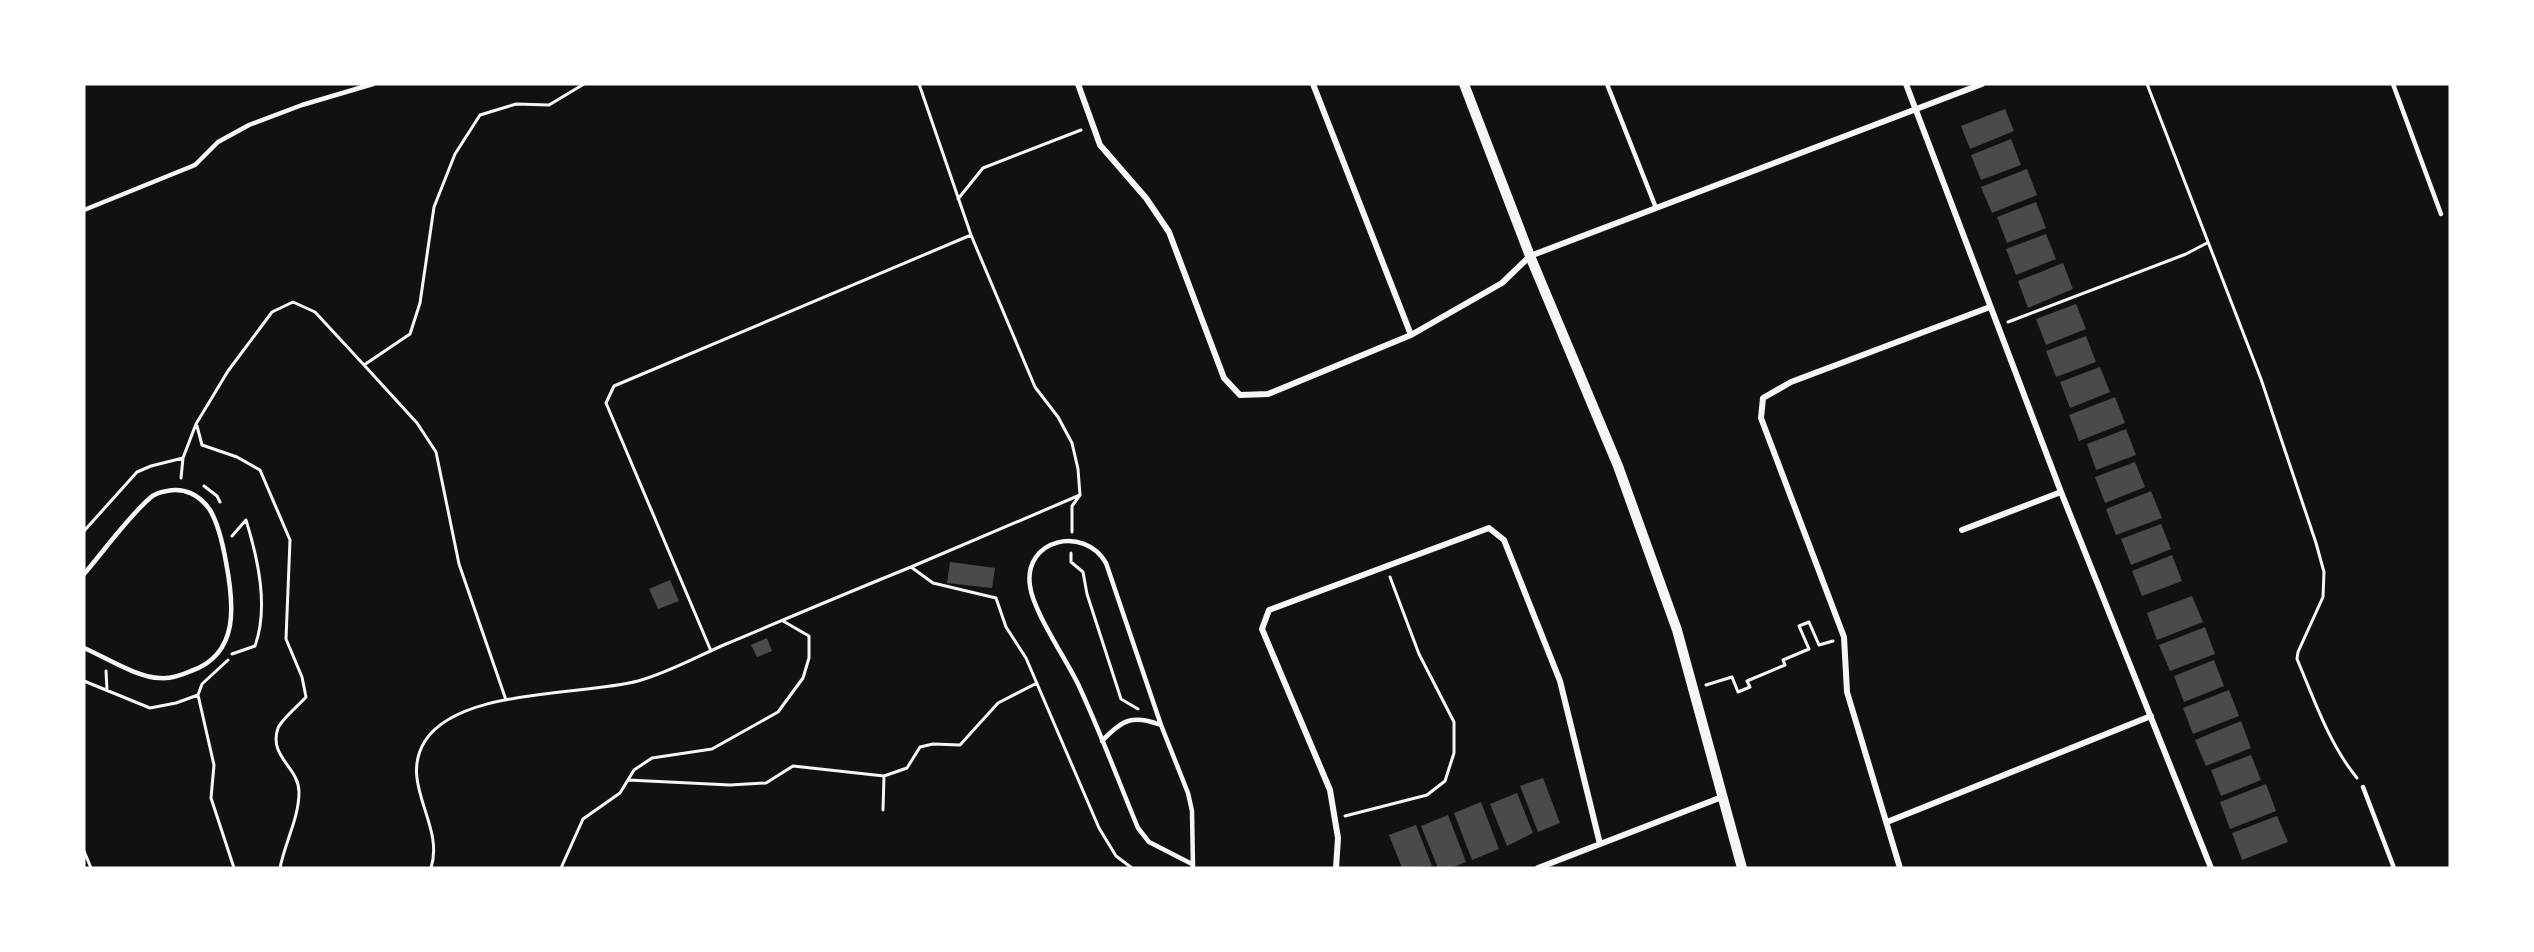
<svg xmlns="http://www.w3.org/2000/svg" width="2534" height="952" viewBox="0 0 2534 952" font-family="Arial,sans-serif">
  <style>
    .building { fill: #4a4a4a }
    .lines { fill: none; stroke-linecap: round; stroke-linejoin: round }
    .path { stroke: #f5f5f5; stroke-width: 3 }
    .service { stroke: #f5f5f5; stroke-width: 4.5 }
    .minor { stroke: #f5f5f5; stroke-width: 6 }
    .tertiary { stroke: #f5f5f5; stroke-width: 10 }
  </style>
  <rect width="100%" height="100%" fill="#111"/>
  <!-- building -->
  <path class="building" d="M2005 109 2014 131 1970 149 1961 126Z
    M2011 139 2021 165 1981 180 1971 155Z
    M2027 169 2037 195 1992 213 1981 187Z
    M2036 202 2046 228 2007 243 1997 217Z
    M2046 234 2056 259 2016 275 2006 249Z
    M2063 263 2073 289 2028 308 2018 281Z
    M2076 304 2086 329 2046 345 2036 319Z
    M2086 336 2096 362 2056 377 2046 351Z
    M2100 367 2110 392 2070 408 2060 382Z
    M2115 397 2125 423 2079 441 2069 415Z
    M2126 429 2136 455 2096 470 2087 444Z
    M2135 462 2145 487 2105 503 2095 477Z
    M2151 491 2162 518 2116 535 2106 509Z
    M2161 524 2171 549 2131 565 2121 539Z
    M2172 555 2182 581 2142 596 2132 571Z
    M950 562 995 568 992 588 947 583Z
    M670 580 679 601 658 609 649 589Z
    M2192 596 2203 622 2157 640 2147 613Z
    M2205 627 2215 654 2170 671 2159 645Z
    M767 638 772 651 757 657 751 645Z
    M2214 660 2224 686 2184 702 2174 676Z
    M2229 690 2239 716 2193 734 2183 708Z
    M2241 721 2251 748 2206 766 2195 740Z
    M2251 755 2261 780 2221 796 2211 770Z
    M1543 778 1560 823 1538 832 1520 786Z
    M2266 784 2276 811 2230 829 2220 802Z
    M1517 793 1533 833 1507 846 1490 804Z
    M1481 802 1499 849 1472 860 1454 813Z
    M1448 815 1466 862 1451 868H1438L1421 826Z
    M2277 816 2288 842 2242 860 2232 833Z
    M1416 825 1432 866 1402 868 1389 835Z"/>
  <g class="lines">
    <!-- path -->
    <path class="path" d="M919 84 971 235 1035 387 1058 417 1072 443 1078 469 1080 495 1072 506V532
      M2147 84 2261 379 2316 543 2324 572 2323 597 2298 652 2297 659C2314 699 2329 744 2357 778
      M958 199 983 168 1081 130
      M2008 322 2186 254 2207 243
      M364 365 417 423 436 452 459 564 506 700
      M197 426 202 445 237 457 260 470 290 540 286 639 302 677 306 697C300 704 281 720 278 728 268 757 299 767 299 792 299 818 285 842 280 868
      M181 478 183 458 196 424 228 371 272 312 293 302 315 312 364 365 410 334 420 303 434 207 455 154 480 115 516 104 549 105 584 84
      M204 486 217 496 220 502
      M84 531 137 472 151 466 183 458
      M1071 553V562L1083 572 1087 594 1121 699 1138 709
      M911 567 1080 495
      M711 651 606 403 614 386 971 235
      M232 654 255 646C269 607 258 559 246 520L232 536
      M106 671 107 690
      M84 681 150 708 176 703 198 695 202 684 228 660
      M1706 685 1732 677 1738 692 1750 687 1747 681 1785 665 1783 660 1809 649 1799 626 1809 622 1819 645 1833 641
      M198 695 214 765 211 798 234 868
      M628 780 730 785 766 783 793 766 884 776 907 768 920 747 933 744 960 745 998 703 1037 683
      M883 810 884 776
      M1345 816 1427 795 1445 781 1454 753V722L1419 654 1390 577
      M84 851 91 868
      M431 868C445 824 398 784 425 741 459 688 581 696 638 681 668 673 698 656 726 644 788 618 849 592 911 567L933 583 996 598 1006 627 1026 658 1099 828 1116 856 1132 868
      M561 868 583 819 620 793 634 770 652 758 712 749 778 712 803 678 809 658V636L783 621"/>
    <!-- service -->
    <path class="service" d="M1607 84 1656 208
      M2393 84 2441 214
      M84 210 195 165 218 142 249 125 302 105 373 84
      M84 574C104 551 128 517 150 498 154 494 161 492 167 491 184 487 200 495 210 510 219 525 223 545 226 562 234 604 240 654 191 671 182 675 171 679 160 678 138 678 105 657 84 648
      M1102 741C1122 720 1132 714 1161 725
      M2363 787 2394 868
      M1192 864 1149 842 1138 828C1118 780 1100 731 1078 684 1066 659 1033 611 1030 586 1023 539 1084 525 1106 563L1161 725 1188 793 1192 811 1193 868"/>
    <!-- minor -->
    <path class="minor" d="M1078 84 1100 145 1146 198 1169 232 1224 378 1240 395 1268 394 1411 335 1502 283 1530 256 1982 84
      M1313 84 1411 335
      M1906 84 2061 492 2211 868
      M1962 530 2061 492
      M1887 822 2151 716
      M1336 868 1338 838 1330 790 1262 629 1269 610 1489 528 1504 540 1560 681 1600 844
      M1538 868 1722 797
      M1900 868 1847 692 1844 637 1761 418 1763 398 1791 382 1990 307"/>
    <!-- tertiary -->
    <path class="tertiary" d="M1464 84 1530 256 1618 466 1677 630 1742 868"/>
  </g>
  <!-- border -->
  <rect width="2534" height="952" fill="none" stroke="#ffffff" stroke-width="171"/>
</svg>
